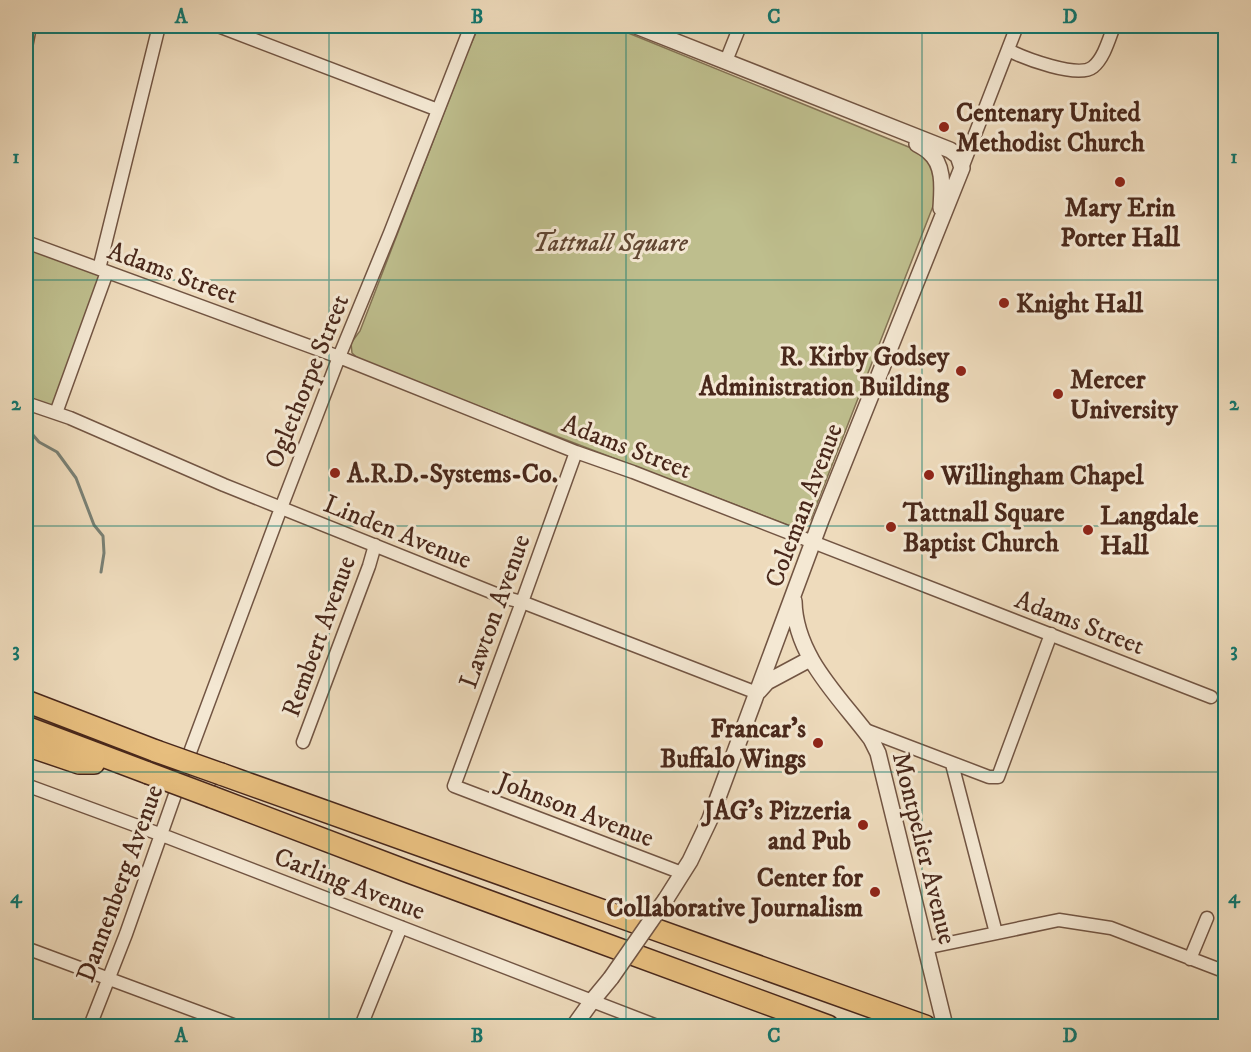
<svg xmlns="http://www.w3.org/2000/svg" width="1251" height="1052" viewBox="0 0 1251 1052" font-family="'IM FELL DW Pica',serif">
  <style>
    .green { fill: #bebe8d; stroke: #847354; stroke-width: 1.5 }
    .lines { fill: none; stroke-linecap: round; stroke-linejoin: round }
    .stream { stroke: #798075; stroke-width: 3 }
    .minor-casing { stroke: #725543; stroke-width: 15 }
    .tertiary-casing { stroke: #725543; stroke-width: 18 }
    .motorway-casing { stroke: #49281b; stroke-width: 24 }
    .minor { stroke: #f4e8d3; stroke-width: 12 }
    .tertiary { stroke: #f4e8d3; stroke-width: 15 }
    .motorway { stroke: #e7be7e; stroke-width: 21 }
    .tertiary-bridge-casing { stroke: #725543; stroke-width: 18; stroke-linecap: butt }
    .motorway-bridge-casing { stroke: #49281b; stroke-width: 24; stroke-linecap: butt }
    .tertiary-bridge { stroke: #f4e8d3; stroke-width: 15 }
    .motorway-bridge { stroke: #e7be7e; stroke-width: 21 }
    .grid { fill: none; stroke: #0f766e; stroke-width: 1.5; stroke-opacity: 0.55 }
    .poi-dot { fill: #8f2418; stroke: #f4e8d3; stroke-width: 2 }
    .labels { text-anchor: middle; stroke-width: 6; stroke-linejoin: round; paint-order: stroke }
    .poi-label { font-size: 26px; font-weight: bold; fill: #49281b; stroke: #f4e8d3; text-anchor: start }
    .park-label { font-size: 26px; font-style: italic; fill: #604632; stroke: #f4e8d3 }
    .street-label { font-size: 26px; fill: #49281b; stroke: #f4e8d3 }
    .neatline { fill: none; stroke: #0f766e; stroke-width: 2 }
    .grid-label { font-size: 20px; text-anchor: middle; font-weight: bold; fill: #0f766e }
  </style>
  <rect width="100%" height="100%" fill="#eedbbc"/>
  <filter id="stains"><feTurbulence type="fractalNoise" baseFrequency=".00333" numOctaves="4"/><feColorMatrix values="0 0 0 0 .2 0 0 0 0 .09 0 0 0 0 .02 0 0 0 .5 -.17"/></filter>
  <radialGradient id="worn" r=".72"><stop offset=".6" stop-color="#630" stop-opacity="0"/><stop offset="1" stop-color="#630" stop-opacity=".3"/></radialGradient>
  <!-- green -->
  <path class="green" d="M479 26H611L916 150 922 154 935 168 937 196 811 519C803 527 799 527 788 525L361 361 352 353 351 343 360 331 467 53Z
    M26 243 107 271 56 412 26 401Z"/>
  <g class="lines">
    <!-- stream -->
    <path class="stream" d="M26 427 39 442 57 452 76 478 94 525 103 536 104 553 101 572"/>
    <defs>
      <path id="minor" d="M218 26 438 110
        M26 47 30 26
        M1008 50C1024 58 1078 79 1093 67 1104 58 1109 39 1114 26
        M726 61 740 26
        M962 168 1017 26
        M26 242 339 357 576 452 633 472 1211 697
        M99 269 159 26
        M26 403 70 418 224 485 506 598 522 602 757 693
        M56 413 107 272
        M576 452 522 602 454 786 682 873
        M863 729 989 777H998L1051 634
        M303 742 369 566 375 545
        M952 764 996 933
        M26 785 162 835 657 1026
        M26 948 236 1026
        M925 948 1059 920 1111 928 1226 972
        M1190 959 1207 918
        M90 1026 126 934 189 755 281 508 339 357 390 233 471 26
        M361 1026 401 927"/>
      <path id="tertiary" d="M636 26 950 150 958 156 962 168 821 520 710 819 690 861 666 899
        M917 144C921 146 926 149 929 152 945 165 942 190 941 208
        M794 601C795 657 840 697 871 739L878 753 945 1026
        M759 691 767 682 810 659
        M574 1026 592 1001 611 978"/>
      <path id="motorway" d="M26 701 156 751
        M26 727 148 773
        M26 745 79 763H94
        M221 774 925 1026
        M212 797 409 872 828 1026"/>
    </defs>
    <!-- minor casing -->
    <use href="#minor" class="minor-casing"/>
    <!-- tertiary casing -->
    <use href="#tertiary" class="tertiary-casing"/>
    <!-- motorway casing -->
    <use href="#motorway" class="motorway-casing"/>
    <!-- minor -->
    <use href="#minor" class="minor"/>
    <!-- tertiary -->
    <use href="#tertiary" class="tertiary"/>
    <!-- motorway -->
    <use href="#motorway" class="motorway"/>
    <defs>
      <path id="tertiary-bridge" d="M611 978 666 899"/>
      <path id="motorway-bridge" d="M156 751 221 774
        M148 773 212 797"/>
    </defs>
    <!-- tertiary-bridge casing -->
    <use href="#tertiary-bridge" class="tertiary-bridge-casing"/>
    <!-- motorway-bridge casing -->
    <use href="#motorway-bridge" class="motorway-bridge-casing"/>
    <!-- tertiary-bridge -->
    <use href="#tertiary-bridge" class="tertiary-bridge"/>
    <!-- motorway-bridge -->
    <use href="#motorway-bridge" class="motorway-bridge"/>
  </g>
  <!-- grid -->
  <path class="grid" d="M329 26V1026M626 26V1026M922 26V1026M26 280H1226M26 526H1226M26 772H1226"/>
  <!-- markers -->
  <g class="poi-dot">
    <circle cx="944" cy="127" r="6"/>
    <circle cx="1120" cy="182" r="6"/>
    <circle cx="1004" cy="303" r="6"/>
    <circle cx="961" cy="371" r="6"/>
    <circle cx="1058" cy="394" r="6"/>
    <circle cx="335" cy="473" r="6"/>
    <circle cx="929" cy="475" r="6"/>
    <circle cx="891" cy="527" r="6"/>
    <circle cx="1088" cy="530" r="6"/>
    <circle cx="818" cy="743" r="6"/>
    <circle cx="863" cy="825" r="6"/>
    <circle cx="875" cy="892" r="6"/>
  </g>
  <g class="labels">
    <!-- poi labels -->
    <g class="poi-label">
      <text x="956" y="121">Centenary United<tspan x="956" dy="30">Methodist Church</tspan></text>
      <text x="1120" y="216" text-anchor="middle">Mary Erin<tspan x="1120" dy="30">Porter Hall</tspan></text>
      <text x="1016" y="312">Knight Hall</text>
      <text x="949" y="365" text-anchor="end">R. Kirby Godsey<tspan x="949" dy="30">Administration Building</tspan></text>
      <text x="1070" y="388">Mercer<tspan x="1070" dy="30">University</tspan></text>
      <text x="347" y="482">A.R.D.-Systems-Co.</text>
      <text x="941" y="484">Willingham Chapel</text>
      <text x="903" y="521">Tattnall Square<tspan x="903" dy="30">Baptist Church</tspan></text>
      <text x="1100" y="524">Langdale<tspan x="1100" dy="30">Hall</tspan></text>
      <text x="806" y="737" text-anchor="end">Francar's<tspan x="806" dy="30">Buffalo Wings</tspan></text>
      <text x="851" y="819" text-anchor="end">JAG’s Pizzeria<tspan x="851" dy="30">and Pub</tspan></text>
      <text x="863" y="886" text-anchor="end">Center for<tspan x="863" dy="30">Collaborative Journalism</tspan></text>
    </g>
    <!-- park labels -->
    <g class="park-label">
      <text x="610" y="251">Tattnall Square</text>
    </g>
    <!-- street labels -->
    <g class="street-label">
      <text transform="translate(173 272) rotate(20)" y="9">Adams Street</text>
      <text transform="translate(306 381) rotate(-68)" y="9">Oglethorpe Street</text>
      <text transform="translate(627 446) rotate(21)" y="9">Adams Street</text>
      <text transform="translate(803 505) rotate(-69)" y="9">Coleman Avenue</text>
      <text transform="translate(398 531) rotate(22)" y="9">Linden Avenue</text>
      <text transform="translate(494 611) rotate(-70)" y="9">Lawton Avenue</text>
      <text transform="translate(1080 622) rotate(21)" y="9">Adams Street</text>
      <text transform="translate(318 636) rotate(-70)" y="9">Rembert Avenue</text>
      <text transform="translate(576 809) rotate(21)" y="9">Johnson Avenue</text>
      <text transform="translate(925 848) rotate(76)" y="9">Montpelier Avenue</text>
      <text transform="translate(119 883) rotate(-70)" y="9">Dannenberg Avenue</text>
      <text transform="translate(350 883) rotate(21)" y="9">Carling Avenue</text>
    </g>
  </g>
  <!-- margin -->
  <rect width="1251" height="1052" fill="none" stroke="#eedbbc" stroke-width="66"/>
  <rect x="33" y="33" width="1185" height="986" class="neatline"/>
  <g class="grid-label">
    <text x="181" y="23">A</text>
    <text x="477" y="23">B</text>
    <text x="774" y="23">C</text>
    <text x="1070" y="23">D</text>
    <text x="16" y="163">1</text>
    <text x="1234" y="163">1</text>
    <text x="16" y="410">2</text>
    <text x="1234" y="410">2</text>
    <text x="16" y="656">3</text>
    <text x="1234" y="656">3</text>
    <text x="16" y="903">4</text>
    <text x="1234" y="903">4</text>
    <text x="181" y="1042">A</text>
    <text x="477" y="1042">B</text>
    <text x="774" y="1042">C</text>
    <text x="1070" y="1042">D</text>
  </g>
  <rect width="100%" height="100%" filter="url(#stains)"/>
  <rect width="100%" height="100%" fill="url(#worn)"/>
</svg>
